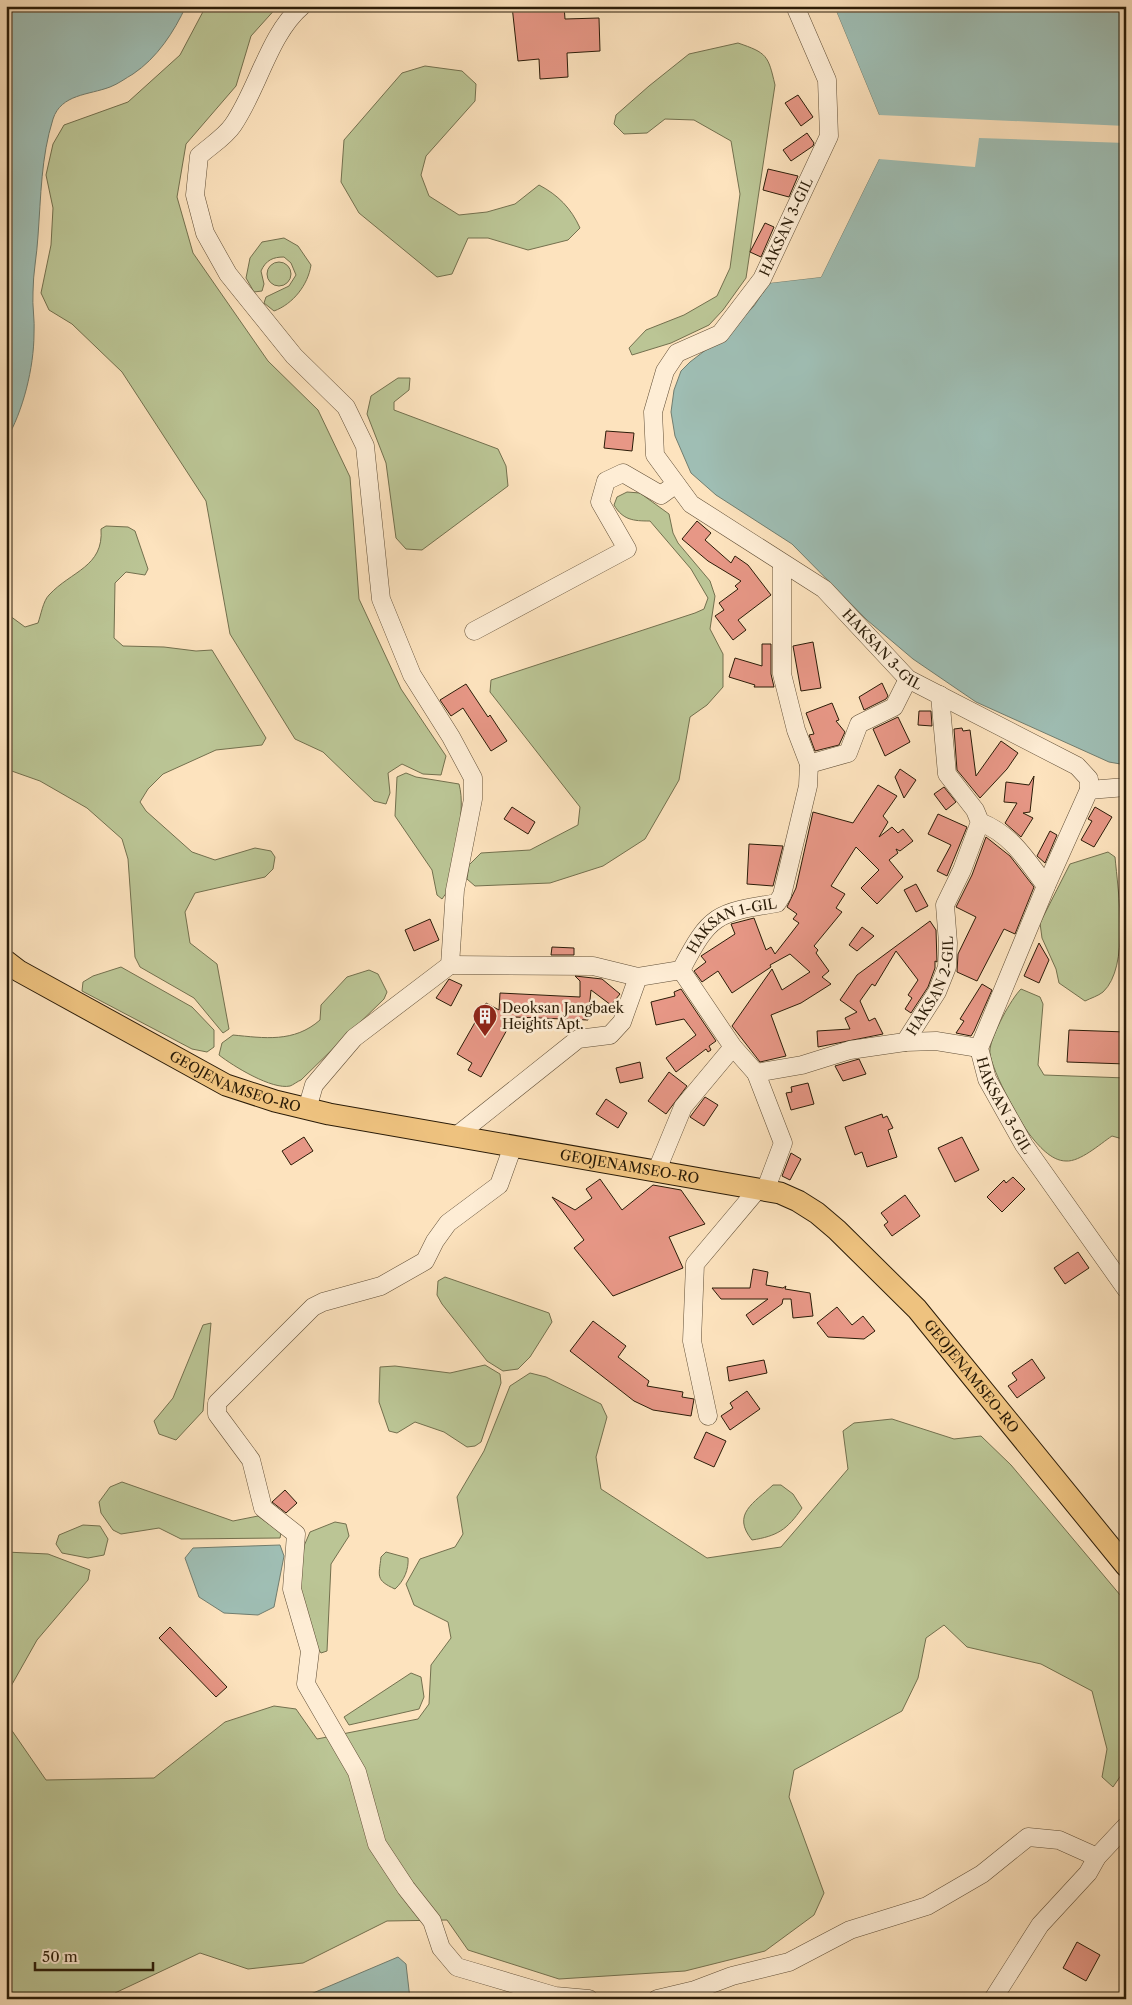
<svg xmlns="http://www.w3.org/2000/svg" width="1132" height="2005" viewBox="0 0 1132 2005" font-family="'Libre Caslon Text',serif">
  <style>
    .green { fill: #bbc595; stroke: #73704e }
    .water { fill: #9fbeb4; stroke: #717d6f }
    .pier { fill: #fde3be }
    .building { fill: #e79786; stroke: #2b1c08 }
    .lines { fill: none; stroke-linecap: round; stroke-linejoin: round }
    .minor-casing { stroke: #604e36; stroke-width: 19 }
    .major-casing { stroke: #2b1c08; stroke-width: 23 }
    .minor { stroke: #feedd5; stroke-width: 18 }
    .major { stroke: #eec27f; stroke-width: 21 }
    .labels { text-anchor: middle; stroke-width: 5; stroke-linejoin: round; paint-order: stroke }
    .street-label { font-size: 14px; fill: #2b1c08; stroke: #feedd5 }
    .poi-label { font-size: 14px; fill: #2b1c08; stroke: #feedd5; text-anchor: start }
  </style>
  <rect width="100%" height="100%" fill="#fde3be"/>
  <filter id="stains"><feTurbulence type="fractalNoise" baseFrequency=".004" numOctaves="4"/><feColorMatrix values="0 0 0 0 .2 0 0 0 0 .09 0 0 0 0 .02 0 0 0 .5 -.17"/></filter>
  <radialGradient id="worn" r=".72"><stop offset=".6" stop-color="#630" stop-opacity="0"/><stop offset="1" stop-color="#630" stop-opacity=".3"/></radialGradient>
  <!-- green -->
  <path class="green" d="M206 6H278L251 36 236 86 186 144 177 197 193 253 268 361 318 410 350 477 359 599 401 689 446 756 441 775 423 774 402 764 388 773 390 793 386 804 374 801 323 752 295 739 230 634 206 501 122 372 72 324 49 310 41 293 51 245 53 208 46 175 53 144 64 125 128 102 180 55Z
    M738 43C767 53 768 55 775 85L746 278 723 310 709 325 671 343 632 355 629 348 646 330 684 315 717 296 730 268 740 194 731 141 694 120 665 119 647 133 624 134 614 124 616 115 649 86 689 54Z
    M425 66 462 71 476 84 475 101 426 156 421 175 429 196 459 215 487 212 515 204 539 185C558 195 571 208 580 228L568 240 528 250 488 238H468L452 274 437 277 359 213 341 182 344 140 402 73Z
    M284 238 298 246 311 265C308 285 293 304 274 311L264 303 266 297 289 286 296 275 291 263 284 257C273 257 266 260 261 271L264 284 262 291 254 292 246 278 250 258 262 242Z
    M267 274a12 12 0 1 1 24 0a12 12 0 1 1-24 0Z
    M398 378H410L409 390 394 402V410L498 449 506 466 508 486 422 550 406 549 396 538 386 463 367 414 371 396Z
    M627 492 640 493 669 514 673 533 678 543 710 581 715 596 710 629 723 654V687L707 705 690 717 679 780 645 839 603 866 550 883 475 886 467 879 469 865 481 853 530 850 578 825 580 807 490 692 491 680 695 613 704 609 708 598 691 569 650 521C633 521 623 520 614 505L617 497Z
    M106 526 128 527 135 531 148 569 145 575 126 572 115 583 114 638 123 646 164 647 196 651 212 650 266 738 262 745 216 750 163 774 148 789 140 802 146 811 192 852 215 860 255 848 271 851 275 857 273 869 265 877 195 893 185 912 190 943 217 964 229 1029 223 1033 194 998 140 967 135 957 128 859 122 839 87 808 40 781 6 769V613L25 627 38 623C41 615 43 601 49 595 71 571 104 567 101 529Z
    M406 773 416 777 459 784C467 813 452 861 447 892L442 899 437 895 432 870 395 816 397 777Z
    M1108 852 1115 857C1118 891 1130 967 1103 992 1098 996 1091 998 1085 1001L1059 983 1056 969 1042 938 1040 923 1070 864Z
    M121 967 192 1007 214 1030V1047L207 1052 192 1049 82 991 83 982 93 976Z
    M369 970 378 974 387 992 384 999 301 1080C298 1081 293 1085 290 1086 272 1090 233 1066 219 1055L222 1043 233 1035C264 1038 294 1043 320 1020L321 1005 347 977Z
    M1021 989 1040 997 1043 1004 1038 1065 1044 1075 1126 1078V1140L1112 1136C1100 1144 1080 1162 1066 1161 1051 1161 1038 1145 1030 1135 1020 1122 987 1063 990 1049 992 1034 1011 999 1021 989Z
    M445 1277 549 1313 552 1322 530 1357 518 1369 503 1371 487 1361 442 1304 437 1295 438 1281Z
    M211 1323 203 1411 176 1440 159 1434 154 1421 173 1398 203 1325Z
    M485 1365 500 1374 501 1383 481 1442 475 1446 467 1447 444 1432 415 1422 397 1433 389 1431 379 1402 380 1367 395 1366 450 1373Z
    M530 1373 546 1377 601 1404 607 1417 596 1457 601 1489 707 1558 781 1547 848 1469 843 1431 854 1423 892 1419 954 1439 981 1436 1011 1465 1126 1602V1768L1113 1787 1102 1777 1107 1749 1092 1691 1041 1664 967 1647 944 1625 926 1638 918 1678 902 1711 794 1770 789 1797 824 1893 814 1915 765 1951 685 1971 559 1979 468 1950 447 1920 387 1921 303 1963 248 1969 200 1953 115 1993 114 1999H6V1722L46 1780 154 1778 225 1722 274 1706 296 1709 317 1739 418 1719 429 1704 431 1665 451 1638 448 1622 414 1605 406 1584 420 1559 455 1547 463 1534 457 1497 484 1451 510 1386Z
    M122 1482 233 1521 258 1516 281 1533 280 1538 181 1539 159 1528 121 1534 113 1530 101 1513 99 1502 110 1487Z
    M773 1485H781L793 1494 802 1508C787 1530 777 1536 752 1540 731 1514 754 1503 773 1485Z
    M335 1522 346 1524 349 1536 331 1564 327 1651 321 1653 317 1647 299 1589 304 1546 310 1532Z
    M83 1525 100 1526 108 1539 104 1555 88 1558 62 1553 56 1544 59 1535Z
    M6 1552 48 1554 90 1570 88 1580 37 1640 6 1695Z
    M386 1552 408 1558C409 1569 404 1581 395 1589 375 1580 379 1576 381 1557Z
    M411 1673 421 1677 424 1697 419 1709 349 1725 344 1717Z"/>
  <!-- water -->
  <path class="water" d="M6 6H186C174 32 157 58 133 74 126 78 118 84 110 87 89 95 61 94 53 119 41 157 41 196 38 236 37 255 33 273 33 292 32 306 35 320 34 334 34 367 23 412 6 440Z
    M834 6H1126V765L1109 762 976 702 913 659 867 620 792 544 716 495 691 473 675 436 671 412 674 390 681 371 690 362 729 332 754 306 769 283 821 277 879 159V115Z
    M280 1545 284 1556 274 1607 258 1615 224 1613 199 1597 185 1558 193 1548Z
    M398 1957 406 1964 410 1999H299Z"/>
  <!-- pier -->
  <path class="pier" d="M832 6H834L879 115 1126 126V143L979 138 975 167 879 159 821 277 769 283V281L819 275 876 158 877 115Z"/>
  <!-- building -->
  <path class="building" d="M512 6H564L565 19 599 18 600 51 567 53 568 77 540 79 539 59 518 61Z
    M798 95 813 117 801 126 785 103Z
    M807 133 814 143 813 146 791 161 783 150Z
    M768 169 798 176 789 197 763 190Z
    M765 223 774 227 761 257 750 252Z
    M606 431 634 433 632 451 604 448Z
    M697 521 711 533 705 540 731 563 735 556 748 565 771 595 738 620 746 630 733 640 715 616 724 610 719 603 738 589 735 586 741 581 708 561 682 539Z
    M813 642 821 688 801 691 793 646Z
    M762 644H771V674L774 687H754L755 685 729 677 735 658 762 666Z
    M882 683 888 696 886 699 864 710 859 697Z
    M466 684 488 717 490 715 507 741 491 751 463 708 451 716 440 700Z
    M832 703 839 720 836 721 845 732 839 745 815 751 809 735 814 734 806 713Z
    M919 711H931L932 726 918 725Z
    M898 717 910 742 885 756 873 729Z
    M962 728 963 731 970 730 976 776 1001 741 1018 753 1007 769 980 798 957 770 954 729Z
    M900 769 916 780 904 798 895 777Z
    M1034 776 1030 812 1023 813 1033 818 1021 837 1005 823 1017 803 1004 802 1006 782 1029 785Z
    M878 785 897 796 883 816 888 822 879 837 892 827 898 833 903 829 913 841 900 851 896 849 898 853 889 860 903 877 877 904 861 888 879 870 856 847 831 886 845 894 836 908 842 912 814 946 818 950 816 953 829 971 822 977 831 984 801 1003 771 1015 786 1056 760 1062 732 1026 772 969 782 990 810 972 790 954 770 965 771 967 732 993 718 971 702 982 694 971 706 962 701 956 735 934 731 924 754 918 766 950 771 947 775 954 799 923 793 919 797 914 787 907 796 888 813 812 853 823Z
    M944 787 956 802 946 810 934 794Z
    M512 807 535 822 528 834 504 819Z
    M1095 807 1112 817 1094 847 1081 840 1092 821 1088 819Z
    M938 814 967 827 947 876 937 871 951 845 928 834Z
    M1050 831 1057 835 1045 863 1037 856Z
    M986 837 1010 856 1034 887 1015 934 1004 929 977 981 957 972 958 954 976 917 956 907 972 875Z
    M749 844 783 846 773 886 747 884Z
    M916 884 928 906 916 912 904 890Z
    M430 919 439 940 414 951 405 930Z
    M930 921 936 930 937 962 935 961V968L928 987 911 1013 905 1009 912 998 908 995 918 980 896 951 875 986 872 984 860 1001 869 1021 875 1018 883 1034 818 1047 817 1031 850 1029 845 1018 857 1012 840 1000 857 975Z
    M862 927 874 936 857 951 849 945Z
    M1039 943 1049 960 1039 983 1024 976Z
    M552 947 574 948V955H551Z
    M575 976 602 979 620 994 611 1005 591 990 588 1020 514 1017 481 1077 468 1070 472 1063 457 1054 486 1003 499 1010 500 993 580 997V981Z
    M449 979 462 985 451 1006 436 998Z
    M982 984 992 990 974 1031 971 1036 956 1033 964 1021 960 1019Z
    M681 989 716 1041 709 1046 711 1050 708 1052 706 1049 676 1072 666 1058 696 1035 684 1019 656 1025 651 1002 675 996 674 992Z
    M1069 1030 1126 1032V1064L1067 1062Z
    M859 1059 866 1074 843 1081 835 1066Z
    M640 1062 643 1078 620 1083 616 1068Z
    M669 1072 687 1086 666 1114 648 1101Z
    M808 1083 814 1104 791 1110 786 1093 792 1092 791 1087Z
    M705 1097 718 1105 704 1126 690 1117Z
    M606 1099 627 1113 618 1128 596 1114Z
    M882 1114 883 1118 887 1116 893 1128 888 1130 897 1157 867 1167 862 1152 855 1155 845 1127Z
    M304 1137 313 1151 291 1165 282 1151Z
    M962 1137 979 1170 955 1182 938 1148Z
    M791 1153 801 1159 790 1180 782 1176Z
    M1013 1177 1025 1189 1002 1212 987 1197 1004 1180 1006 1183Z
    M600 1179 622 1210 653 1185 681 1190 705 1224 669 1237 683 1268 613 1296 574 1248 584 1240 552 1197 575 1210 592 1198 586 1189Z
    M905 1195 920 1216 892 1236 884 1225 888 1222 881 1213Z
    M1078 1252 1089 1268 1065 1284 1054 1268Z
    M753 1269 768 1272 766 1285 783 1288 786 1286 785 1289 810 1293 813 1316 793 1318 791 1299H783L782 1304 753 1325 746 1315 768 1299H721L712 1288H750Z
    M837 1307 852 1325 863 1316 875 1331 864 1339 828 1337 817 1323Z
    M593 1321 626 1346 618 1357 649 1381 647 1386 683 1392 682 1397 694 1399 691 1416 653 1410 634 1401 570 1351Z
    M1032 1359 1045 1378 1017 1398 1008 1386 1017 1380 1012 1373Z
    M764 1360 767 1373 729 1381 727 1367Z
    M747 1391 760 1409 730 1430 721 1416 733 1408 730 1403Z
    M706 1432 726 1441 714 1467 694 1458Z
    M285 1490 297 1503 286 1513 272 1502Z
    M170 1627 227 1687 216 1697 159 1638Z
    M1077 1942 1100 1955 1086 1981 1063 1968Z"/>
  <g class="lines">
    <defs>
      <g id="minor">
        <path d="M302 6C269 34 258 89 233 125 225 137 210 146 199 156L195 195 205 233 228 274 294 356 346 407 365 446 381 599 412 675 451 737 473 778V799L455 890 450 965 354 1038 314 1085 307 1109"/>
        <path id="s1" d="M795 6 827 80 829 136 762 279 720 334 677 353 665 371 653 412 655 455 691 504 824 589 908 679 1077 766 1089 779V790L1046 886 979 1048 987 1079 1024 1145 1126 1289"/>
        <path d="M474 631 627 549 600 502 606 481 623 473 661 495 676 484"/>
        <path d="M809 764 848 753 859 724 894 707 908 679"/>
        <path d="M1089 790 1126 787"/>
        <path d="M980 822C1011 834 1027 860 1046 886"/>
        <path d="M450 965 593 966 638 977"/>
        <path d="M681 970 733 1047 756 1073"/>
        <path d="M905 1042 936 1041 979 1048"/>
        <path id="s2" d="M455 1137 578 1039 610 1035 622 1022 638 977 681 970C710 914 716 913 777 903L782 895 808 786 809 764 796 730 782 674V564"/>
        <path d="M513 1146 499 1185 448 1223 435 1241 425 1261 381 1286 323 1302 313 1307 217 1403V1414L251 1460 263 1508 296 1534 292 1589 310 1651 306 1684 357 1772 377 1844 406 1888 432 1921 441 1948 457 1967 555 1996 589 1999"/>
        <path d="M657 1170 683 1107 733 1047"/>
        <path id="s3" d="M765 1191 783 1143 756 1073 802 1065 850 1050 905 1042 937 992 947 967 948 943 945 905 962 870 980 822 975 810 947 774 940 695"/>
        <path d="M708 1416 692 1341 695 1264 758 1189"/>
        <path d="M657 1999 695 1990 732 1976 789 1962 850 1930 927 1906 982 1874 1028 1837 1059 1840 1097 1857"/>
        <path d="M993 1999 1040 1925 1088 1873 1097 1857 1126 1826"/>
      </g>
      <g id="major">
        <path id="s4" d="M6 961 19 971 226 1085 275 1101 329 1114 758 1189 780 1193 798 1201 817 1213 837 1230 917 1309 1126 1566"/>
      </g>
    </defs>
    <!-- minor casing -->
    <use href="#minor" class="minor-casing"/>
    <!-- major casing -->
    <use href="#major" class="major-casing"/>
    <!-- minor -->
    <use href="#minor" class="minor"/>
    <!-- major -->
    <use href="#major" class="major"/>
  </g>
  <!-- icons -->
  <defs>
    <symbol id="building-pin" viewBox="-11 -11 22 30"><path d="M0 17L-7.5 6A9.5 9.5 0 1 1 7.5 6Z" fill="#8f2418" stroke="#feedd5"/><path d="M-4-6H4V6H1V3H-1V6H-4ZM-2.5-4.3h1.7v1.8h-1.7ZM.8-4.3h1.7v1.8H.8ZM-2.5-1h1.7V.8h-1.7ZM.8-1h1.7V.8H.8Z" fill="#fff"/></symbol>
  </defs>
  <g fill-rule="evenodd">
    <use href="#building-pin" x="471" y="1002" width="28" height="38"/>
  </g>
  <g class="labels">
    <!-- street labels -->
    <g class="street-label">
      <text transform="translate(786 227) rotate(-65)" y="5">HAKSAN 3-GIL</text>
      <text dy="5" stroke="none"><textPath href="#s1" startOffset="821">HAKSAN 3-GIL</textPath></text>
      <text dy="5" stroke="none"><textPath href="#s2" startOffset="371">HAKSAN 1-GIL</textPath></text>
      <text dy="5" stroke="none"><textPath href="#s3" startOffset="342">HAKSAN 2-GIL</textPath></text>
      <text dy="5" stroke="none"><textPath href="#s4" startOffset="260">GEOJENAMSEO-RO</textPath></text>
      <text dy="5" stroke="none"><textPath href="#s1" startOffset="1422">HAKSAN 3-GIL</textPath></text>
      <text dy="5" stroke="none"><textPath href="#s4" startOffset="665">GEOJENAMSEO-RO</textPath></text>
      <text dy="5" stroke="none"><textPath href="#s4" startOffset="1085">GEOJENAMSEO-RO</textPath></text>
    </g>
    <!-- poi labels -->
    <g class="poi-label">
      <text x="502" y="1013">Deoksan Jangbaek<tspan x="502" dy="16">Heights Apt.</tspan></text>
    </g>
  </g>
  <!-- margin -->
  <rect width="1132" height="2005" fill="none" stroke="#fde3be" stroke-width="25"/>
  <rect x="8" y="8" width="1117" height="1990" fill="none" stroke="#2b1c08" stroke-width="2.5"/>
  <rect x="12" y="12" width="1107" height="1980" fill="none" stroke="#2b1c08"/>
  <!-- scale -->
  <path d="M35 1962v8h118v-8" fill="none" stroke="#2b1c08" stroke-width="2.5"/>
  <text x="42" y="1962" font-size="15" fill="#2b1c08" stroke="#feedd5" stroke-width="4" paint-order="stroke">50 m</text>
  <rect width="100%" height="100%" filter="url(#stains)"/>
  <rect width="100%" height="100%" fill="url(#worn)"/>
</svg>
